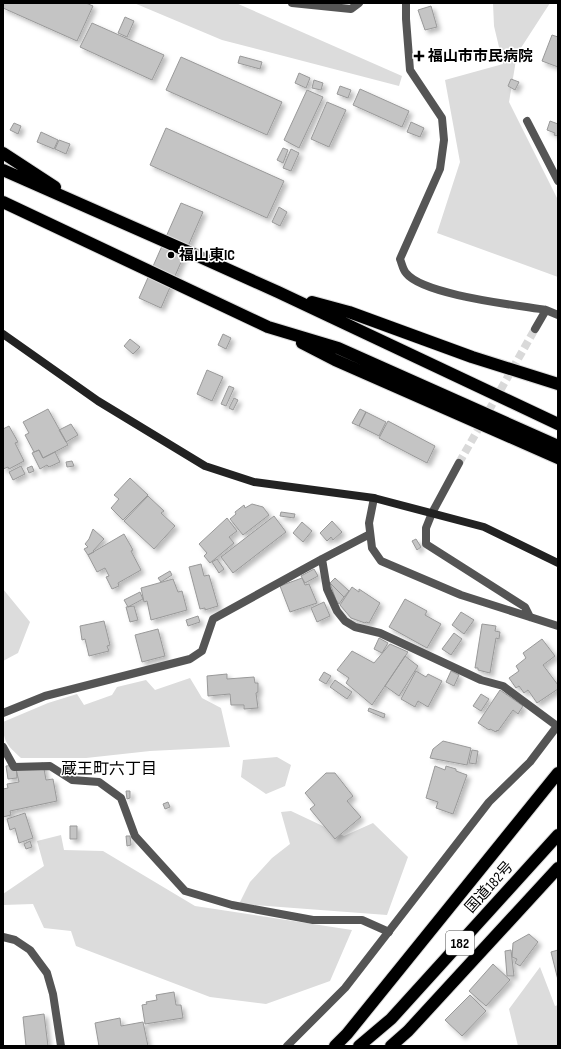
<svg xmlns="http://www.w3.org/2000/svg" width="561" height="1049" viewBox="0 0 561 1049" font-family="'Sofia Sans Condensed','Noto Sans JP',sans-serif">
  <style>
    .green { fill: #dcdcdc }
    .building { fill: #c4c4c4; stroke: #999; filter: url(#shadow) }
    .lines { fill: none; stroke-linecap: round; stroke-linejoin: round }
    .street-tunnel { stroke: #d9d9d9; stroke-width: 8; stroke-dasharray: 8 4; stroke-linecap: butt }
    .highway-casing { stroke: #dbdbdb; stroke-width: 14 }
    .lane { stroke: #555; stroke-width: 8 }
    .street { stroke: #555; stroke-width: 8 }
    .secondary { stroke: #222; stroke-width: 8 }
    .highway { stroke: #000; stroke-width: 12 }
    .poi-dot { fill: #000; stroke: #fff; stroke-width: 1.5 }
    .labels { text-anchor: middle; stroke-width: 3; stroke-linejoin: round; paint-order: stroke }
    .shield { fill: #fff; stroke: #4c4c4c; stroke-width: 1 }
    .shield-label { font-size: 14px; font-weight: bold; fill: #000 }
    .poi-label { font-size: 15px; font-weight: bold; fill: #000; stroke: #fff; text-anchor: start }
    .street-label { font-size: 15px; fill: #000; stroke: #fff }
    .neighbourhood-label { font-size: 16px; fill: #000; stroke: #fff }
  </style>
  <defs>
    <filter id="shadow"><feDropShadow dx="3.5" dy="3.5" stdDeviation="2" flood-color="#0004"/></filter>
  </defs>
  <rect width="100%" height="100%" fill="#fff"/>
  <!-- green -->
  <path class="green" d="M134 3H236L402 76 399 86 222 40Z
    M493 3H550L517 54 509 102 558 200V277L437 233 460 162 445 80 503 64 494 26Z
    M3 589 30 622 18 653 3 661Z
    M190 678 202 698 221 708 230 747 150 751 86 758H21C7 745 3 742 3 722L48 703 77 694 84 705 112 695 117 687 146 680 155 690Z
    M277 757 291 765 285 786 266 794 241 777 243 760Z
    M291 811 344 836 373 823 408 857 387 915 239 904 250 882 272 858 290 844 281 812Z
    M61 835 64 850 103 851 195 906 352 930 330 981 266 1004 210 997 76 946 71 931 44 928 33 904 3 905V894L44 866 37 841Z
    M540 967 555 1006 558 1005V1046H518L509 1009Z"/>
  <!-- building -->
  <path class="building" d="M3 3H86L93 6 77 41 3 8Z
    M431 6 437 27 425 30 418 10Z
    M125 17 134 21 127 37 118 33Z
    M92 23 164 55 152 80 80 47Z
    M552 35 558 37V67L542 61Z
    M240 56 262 62 260 69 238 63Z
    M181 57 282 102 267 135 166 90Z
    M299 73 310 78 306 88 295 83Z
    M511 79 519 82 515 90 508 86Z
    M314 80 323 83 321 90 312 88Z
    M340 86 351 90 348 98 337 94Z
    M360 89 409 111 402 127 353 105Z
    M307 90 323 97 299 148 284 140Z
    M327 102 346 110 329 147 311 139Z
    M550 121 558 124V136L554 135 555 133 547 130Z
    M411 122 424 128 420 137 407 132Z
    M14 123 21 126 18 134 10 130Z
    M166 128 284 181 267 218 150 165Z
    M41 132 58 140 54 149 37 142Z
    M59 140 70 144 66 154 55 149Z
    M283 148 288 150 283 163 277 160Z
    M291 149 299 153 291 171 283 168Z
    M181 203 203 212 161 308 139 298Z
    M279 207 287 212 280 226 272 222Z
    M223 334 231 338 226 349 218 345Z
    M130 339 140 347 133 354 124 346Z
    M207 370 223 377 212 401 197 394Z
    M229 386 234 388 226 406 221 404Z
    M234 398 238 400 233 410 229 408Z
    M48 409 68 445 43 458 39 450 34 452 25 435 29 433 23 422Z
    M360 409 366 412 359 426 352 423Z
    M366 412 386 422 379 436 359 426Z
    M388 421 435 446 427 463 379 438Z
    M71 424 78 435 66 442 59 430Z
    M9 426 18 442 15 443 24 461 9 469 8 467 3 469V429Z
    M39 450 43 458 55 452 60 462 49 467 47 465 40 469 32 453Z
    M72 461 74 466 67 467 66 462Z
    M21 466 25 474 13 480 9 472Z
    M32 466 34 471 29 473 27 468Z
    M130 478 148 495 123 520 111 508 119 499 114 495Z
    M148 496 164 511 161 513 175 526 154 549 124 521Z
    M252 504 263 507 269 515 243 535 230 519 236 514 235 512 244 505 245 508Z
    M281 512 295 514 294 518 280 516Z
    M274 516 286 532 233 573 221 557Z
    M227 518 237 531 229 537 234 543 210 563 204 556 207 553 199 544Z
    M332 521 342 532 333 540 331 537 327 541 320 533Z
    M302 522 312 531 303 542 293 533Z
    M93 529 104 539 93 551 94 552 88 555 84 549 88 547 85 544 89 539Z
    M124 534 133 550 131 551 141 570 118 583 119 586 112 589 106 577 109 576 105 568 97 572 88 555Z
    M416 539 421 547 417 550 412 541Z
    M217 559 224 569 219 573 212 562Z
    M201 564 204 576 209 575 218 606 205 610V608L200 609 189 567Z
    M314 569 318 576 305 583 301 576Z
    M170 571 172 575 161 582 158 578Z
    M302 578 305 585 309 584 317 603 290 612 280 586Z
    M335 578 349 591 344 597 330 583Z
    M173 579 178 592 182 591 187 610 151 620 147 601 144 602 141 588Z
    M330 583 344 597 339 604 336 600Z
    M352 587 359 592V589L380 603 369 623 366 622 365 623 351 618 340 605Z
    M140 592 143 599 128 607 124 600Z
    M405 599 427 611 425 615 441 624 427 648 389 627Z
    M324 602 330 616 317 622 311 608Z
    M134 606 138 620 130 622 126 607Z
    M461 612 474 620 464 634 452 625Z
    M198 616 200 622 188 626 186 620Z
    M104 621 110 645 107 646 109 651 89 656 85 639 82 640 80 626Z
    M482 624 496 626 495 631 500 632 499 639 496 638 490 673 478 670V668H475Z
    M158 629 165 656 142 662 135 635Z
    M454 633 462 639 451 655 442 649Z
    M379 638 388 643 382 653 374 649Z
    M542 639 555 656 543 665 558 685V689L537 703 528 690 524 693 519 686 516 688 509 678 519 671 516 666 526 658 523 653Z
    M390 644 408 652 372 705 346 683 349 678 337 670 352 651 374 663Z
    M405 656 418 666 399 696 385 686Z
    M416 671 426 677 428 674 442 681 428 707 418 701 415 707 401 699Z
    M451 671 459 675 454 686 446 682Z
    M324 672 331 676 326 684 319 680Z
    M227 674V679L254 677 255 683H258V692L256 693 258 708 244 709V705H231L230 694 208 696 207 676Z
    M335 680 352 692 347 699 330 687Z
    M500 690 523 706 518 714 513 710 498 731 497 730 496 732 490 729 489 730 478 723Z
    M481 694 489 699 481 711 473 706Z
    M369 708 385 714 384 718 368 711Z
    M443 741 471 748 467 765 430 758 433 749Z
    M472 750 478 751 476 764 469 763Z
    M43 763 46 780 53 779 57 801 10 811 11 815 3 817V789L8 788 7 784 19 782 16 769Z
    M16 765 17 778 8 779 6 766Z
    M435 766 445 770 446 766 456 769V771L467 775 453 814 436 808 438 802 426 798Z
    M326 773H335L353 796 347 801 361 817 335 839 310 809 315 805 305 793Z
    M126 791H130V798L127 799Z
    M168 802 170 807 165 809 163 804Z
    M25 813 33 838 19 843 15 828 10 830 7 819Z
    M70 826H77V839H70Z
    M126 836H130L131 845 127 846Z
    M30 841 32 847 26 849 24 844Z
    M529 934 538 942 520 966 515 963 517 959 512 957 513 943Z
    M511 950 514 976H507L505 951Z
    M558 950V980L551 952Z
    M493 964 510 980 486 1006 469 991Z
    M174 992 176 1005H181L183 1018 145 1024 142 1005 147 1004 146 1002 157 1000 156 995Z
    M470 995 486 1011 462 1036 445 1020Z
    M44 1014 48 1046H26L23 1017Z
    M120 1018 121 1026 143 1022 148 1046H99L95 1023Z"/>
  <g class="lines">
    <!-- street-tunnel -->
    <path class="street-tunnel" d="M459 463 535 329"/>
    <defs>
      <path id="highway" d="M3 153 55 187
        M3 170 189 252 278 292 558 424
        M3 202 268 327 338 348 558 446
        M312 302 349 312 472 357 558 384
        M302 343 335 360 558 458
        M335 1046 347 1034 558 773
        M359 1046 391 1019 558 835
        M391 1046 408 1031 558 868"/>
    </defs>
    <!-- highway casing -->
    <use href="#highway" class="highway-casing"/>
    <!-- lane -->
    <path class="lane" d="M292 3 351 9 359 3
      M3 747 14 767 50 766 72 780 99 782 121 798 135 836 185 891 232 905 313 920H362L389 932"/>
    <!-- street -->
    <path class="street" d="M406 3V19L410 70 442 118 444 140 440 169 400 259C402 264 403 270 406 273 423 295 516 305 546 310L558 315
      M527 121 558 181
      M535 329 546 310
      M459 463 432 513 426 528V544L525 607 530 617
      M374 498 369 523 372 548 381 561 461 595 558 626
      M322 559 327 589 337 611 345 621 355 627 380 633 481 680 503 686 557 726
      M3 713 45 696 190 659 202 651 213 619 322 559 370 534
      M3 937 15 940 30 950 47 973 53 994 61 1046
      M287 1046 345 988 489 802 530 762 558 725"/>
    <!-- secondary -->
    <path class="secondary" d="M3 334 98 401 205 466 254 482 374 498 484 527 558 563"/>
    <!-- highway -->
    <use href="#highway" class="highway"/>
  </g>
  <!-- markers -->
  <g class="poi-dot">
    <path d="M417 50h4v4h4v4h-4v4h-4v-4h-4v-4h4z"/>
    <circle cx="171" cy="255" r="4"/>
  </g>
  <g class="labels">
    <!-- shield labels -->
    <rect class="shield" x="446" y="931" width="28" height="24" rx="3"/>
    <g class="shield-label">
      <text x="460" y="948">182</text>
    </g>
    <!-- poi labels -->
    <g class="poi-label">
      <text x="428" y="61">福山市市民病院</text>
      <text x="179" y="260">福山東IC</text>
    </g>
    <!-- street labels -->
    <g class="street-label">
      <text transform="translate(489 887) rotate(-48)" y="5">国道182号</text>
    </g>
    <!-- neighbourhood labels -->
    <g class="neighbourhood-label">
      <text x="109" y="774">蔵王町六丁目</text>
    </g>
  </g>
  <!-- border -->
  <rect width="561" height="1049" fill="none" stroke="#000000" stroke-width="8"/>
</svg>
